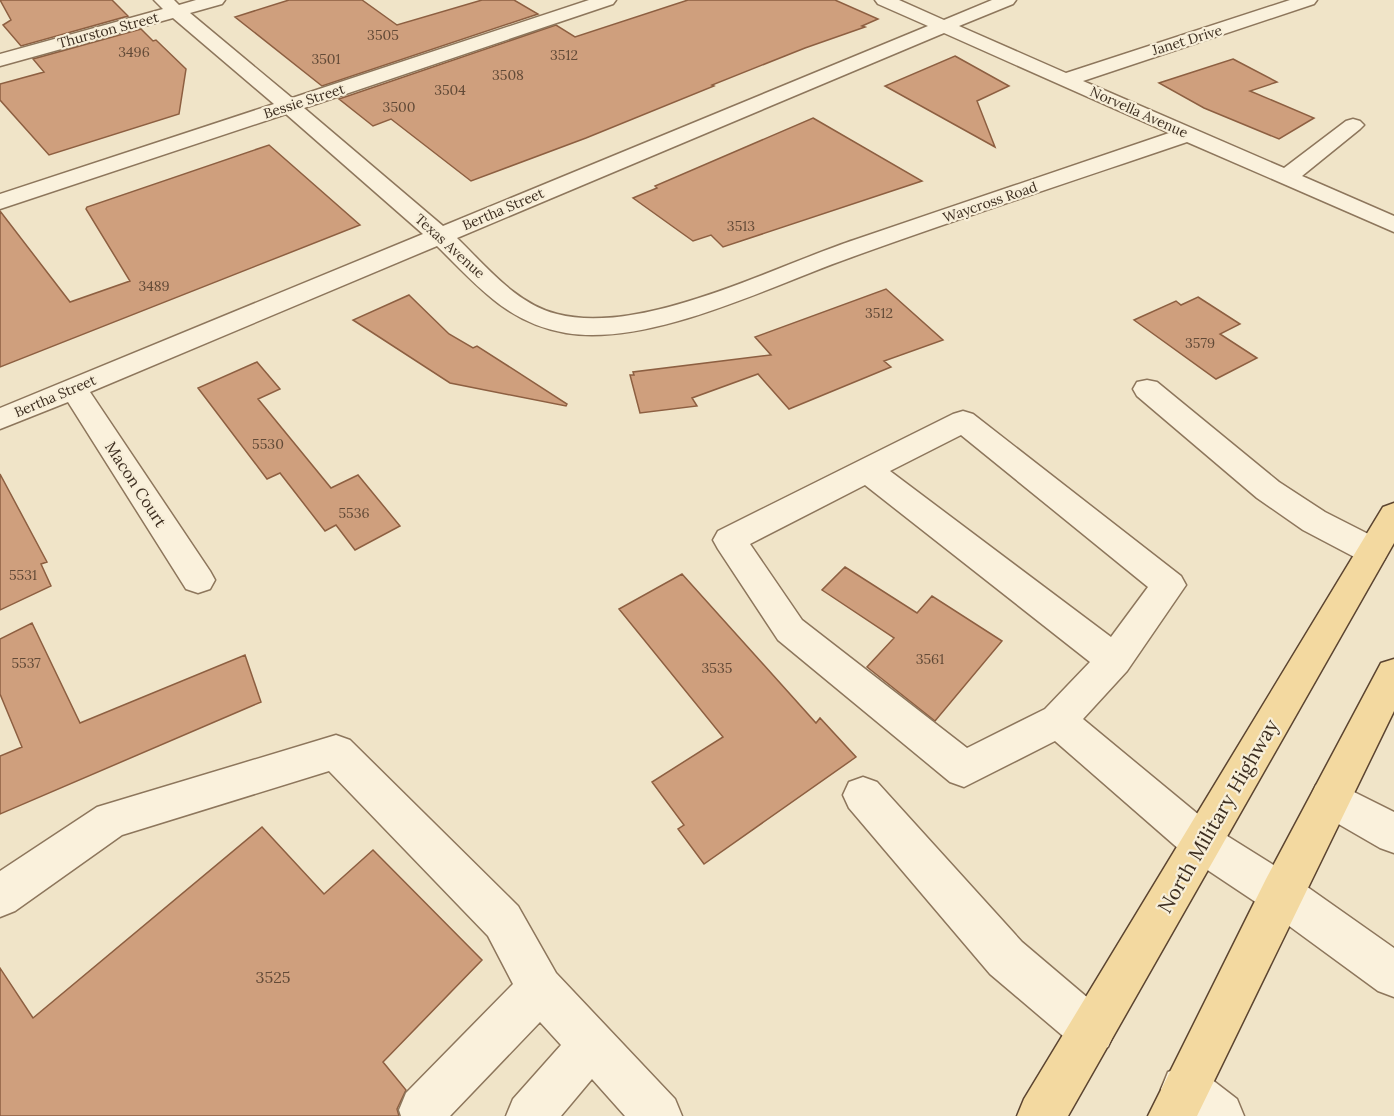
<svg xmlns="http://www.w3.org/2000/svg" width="1394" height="1116" viewBox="0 0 1394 1116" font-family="Lora,serif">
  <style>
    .building { fill: #cf9f7d; stroke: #8d5f41; stroke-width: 1.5 }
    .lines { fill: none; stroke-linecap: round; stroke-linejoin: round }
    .minor-casing { stroke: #8d765c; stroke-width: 3 }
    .major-casing { stroke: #5b4430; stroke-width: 3 }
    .minor { fill: #faf1dc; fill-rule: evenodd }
    .major { fill: #f3d9a0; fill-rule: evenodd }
    .labels { text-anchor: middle; stroke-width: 4.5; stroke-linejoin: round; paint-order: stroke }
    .far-street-label { font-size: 14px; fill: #3d2e20; stroke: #f7eed8 }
    .number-label { font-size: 14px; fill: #624a37 }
    .street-label { font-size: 16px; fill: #3d2e20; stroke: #f7eed8 }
    .near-number-label { font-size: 16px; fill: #624a37 }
    .near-street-label { font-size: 20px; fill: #3d2e20; stroke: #f7eed8 }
  </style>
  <rect width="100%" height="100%" fill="#f0e4c8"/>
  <!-- building -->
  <path class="building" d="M0 0H112L128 16 21 46 3 25 11 20Z
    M289 0H362L397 25 482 0H514L538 14 322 86 235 17Z
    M688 0H835L878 19 862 26 865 27 805 48 712 85 714 86 586 138 471 181 391 119 373 126 339 99 556 25 575 37Z
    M141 29 153 41 156 40 186 69 179 114 49 155 0 100V84L44 72 33 59Z
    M955 56 1009 86 977 101 995 147 885 86Z
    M1233 59 1277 82 1250 91 1314 118 1279 139 1204 108 1159 83Z
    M813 118 922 181 723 247 711 235 693 241 633 198 657 188 655 186Z
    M269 145 360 225 0 367V211L70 302 130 281 86 209 87 207Z
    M886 289 943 340 884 361 891 367 789 409 758 374 692 398 697 406 640 413 630 375H634L633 372 771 355 755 337Z
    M409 295 449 334 473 348 477 346 567 404 566 406 450 383 353 320Z
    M1198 297 1240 324 1220 334 1257 358 1216 379 1134 320 1176 301 1181 305Z
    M257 362 280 389 258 399 331 488 358 475 400 526 355 550 336 525 325 531 280 473 267 479 198 388Z
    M0 474 47 562 41 564 51 586 0 610Z
    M845 567 917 613 932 596 1002 641 935 721 867 667 894 638 822 590Z
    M682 574 816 723 820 718 856 757 704 864 678 829 684 825 652 782 723 737 619 609Z
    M32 623 80 723 245 655 261 702 0 814V756L22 747 0 694V639Z
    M262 827 324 894 373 850 482 960 383 1062 406 1090 397 1109 399 1116H0V968L33 1018Z"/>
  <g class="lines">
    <defs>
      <path id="minor" d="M154 0H174L179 5 196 0H225L222 4 190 13 292 98 589 0H616L613 4 304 108 443 226 928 26 878 4 875 0H899L944 20 992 0H1016L1013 4 959 26 1066 73 1290 0H1317L1314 4 1083 81 1284 168 1346 121 1353 119 1360 121 1364 125 1360 129 1302 176 1394 216V232L1187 142C1075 180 963 217 852 257 772 285 651 347 566 333 507 323 478 286 437 246L90 392 210 571 215 580 210 589 198 593 186 589 68 402 0 429V408L423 234 286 114 0 209V194L274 104 173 18 0 66V54L163 9ZM944 33 1169 133C1064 169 959 204 854 240 773 267 641 336 557 314 516 304 486 266 457 238Z
        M1147 380 1157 382 1279 482 1325 512 1384 542 1388 551 1384 560 1372 564 1360 560 1303 530 1257 498 1137 396 1133 389 1137 382Z
        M963 411 973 414 1181 576 1186 585 1127 671 1083 719 1216 829 1296 879 1394 948V997L1378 991 1266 909 1188 857 1055 741 964 787 950 782 778 640 718 549 713 540 718 531 953 414ZM961 435 1148 587 1111 637 890 471ZM865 485 1090 662 1045 709 967 748 802 620 750 544Z
        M336 735 350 740 518 906 556 973 675 1099 682 1116H625L592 1079 561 1116H506L513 1099 561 1045 540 1022 450 1116H401L399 1110 406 1093 513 984 488 936 329 771 122 835 15 911 0 917V871L97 807Z
        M863 777 877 782 1022 942 1108 1015 1115 1031 1108 1047 1092 1054 1076 1047 990 974 849 808 843 795 849 782Z
        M1330 780 1394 812V853L1380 848 1316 811 1310 798 1316 785Z
        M1185 1065 1202 1072 1237 1099 1244 1116H1181L1168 1106 1161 1089 1168 1072Z"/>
      <path id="major" d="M1394 503V543L1068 1116H1017L1024 1099 1383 507Z
        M1394 659V711L1197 1116H1148L1266 879 1381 663Z"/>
    </defs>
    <!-- minor casing -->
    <use href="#minor" class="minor-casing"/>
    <!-- major casing -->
    <use href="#major" class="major-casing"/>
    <!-- minor -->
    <use href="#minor" class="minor"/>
    <!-- major -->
    <use href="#major" class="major"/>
  </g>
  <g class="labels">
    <!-- far-street labels -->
    <g class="far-street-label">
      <text transform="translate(108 30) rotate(-15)" y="5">Thurston Street</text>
      <text transform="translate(1187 40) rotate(-17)" y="5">Janet Drive</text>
      <text transform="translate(304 101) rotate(-18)" y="5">Bessie Street</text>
      <text transform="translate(1139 112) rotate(24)" y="5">Norvella Avenue</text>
      <text transform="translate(990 202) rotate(-19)" y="5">Waycross Road</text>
      <text transform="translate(503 209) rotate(-23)" y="5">Bertha Street</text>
      <text transform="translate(450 246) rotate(42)" y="5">Texas Avenue</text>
      <text transform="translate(55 396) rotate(-23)" y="5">Bertha Street</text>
    </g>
    <!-- number labels -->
    <g class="number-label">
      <text x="383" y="40">3505</text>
      <text x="134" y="57">3496</text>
      <text x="564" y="60">3512</text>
      <text x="326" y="64">3501</text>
      <text x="508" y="80">3508</text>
      <text x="450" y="95">3504</text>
      <text x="399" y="112">3500</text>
      <text x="741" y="231">3513</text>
      <text x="154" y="291">3489</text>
      <text x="879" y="318">3512</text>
      <text x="1200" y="348">3579</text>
      <text x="268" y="449">5530</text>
      <text x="354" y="518">5536</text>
      <text x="23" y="580">5531</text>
      <text x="930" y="664">3561</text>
      <text x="26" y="668">5537</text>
      <text x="717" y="673">3535</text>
    </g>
    <!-- street labels -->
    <g class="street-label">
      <text transform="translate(136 484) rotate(57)" y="6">Macon Court</text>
    </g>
    <!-- near-number labels -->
    <g class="near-number-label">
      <text x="273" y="983">3525</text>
    </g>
    <!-- near-street labels -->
    <g class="near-street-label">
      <text transform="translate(1218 816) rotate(-60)" y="7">North Military Highway</text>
    </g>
  </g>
</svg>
